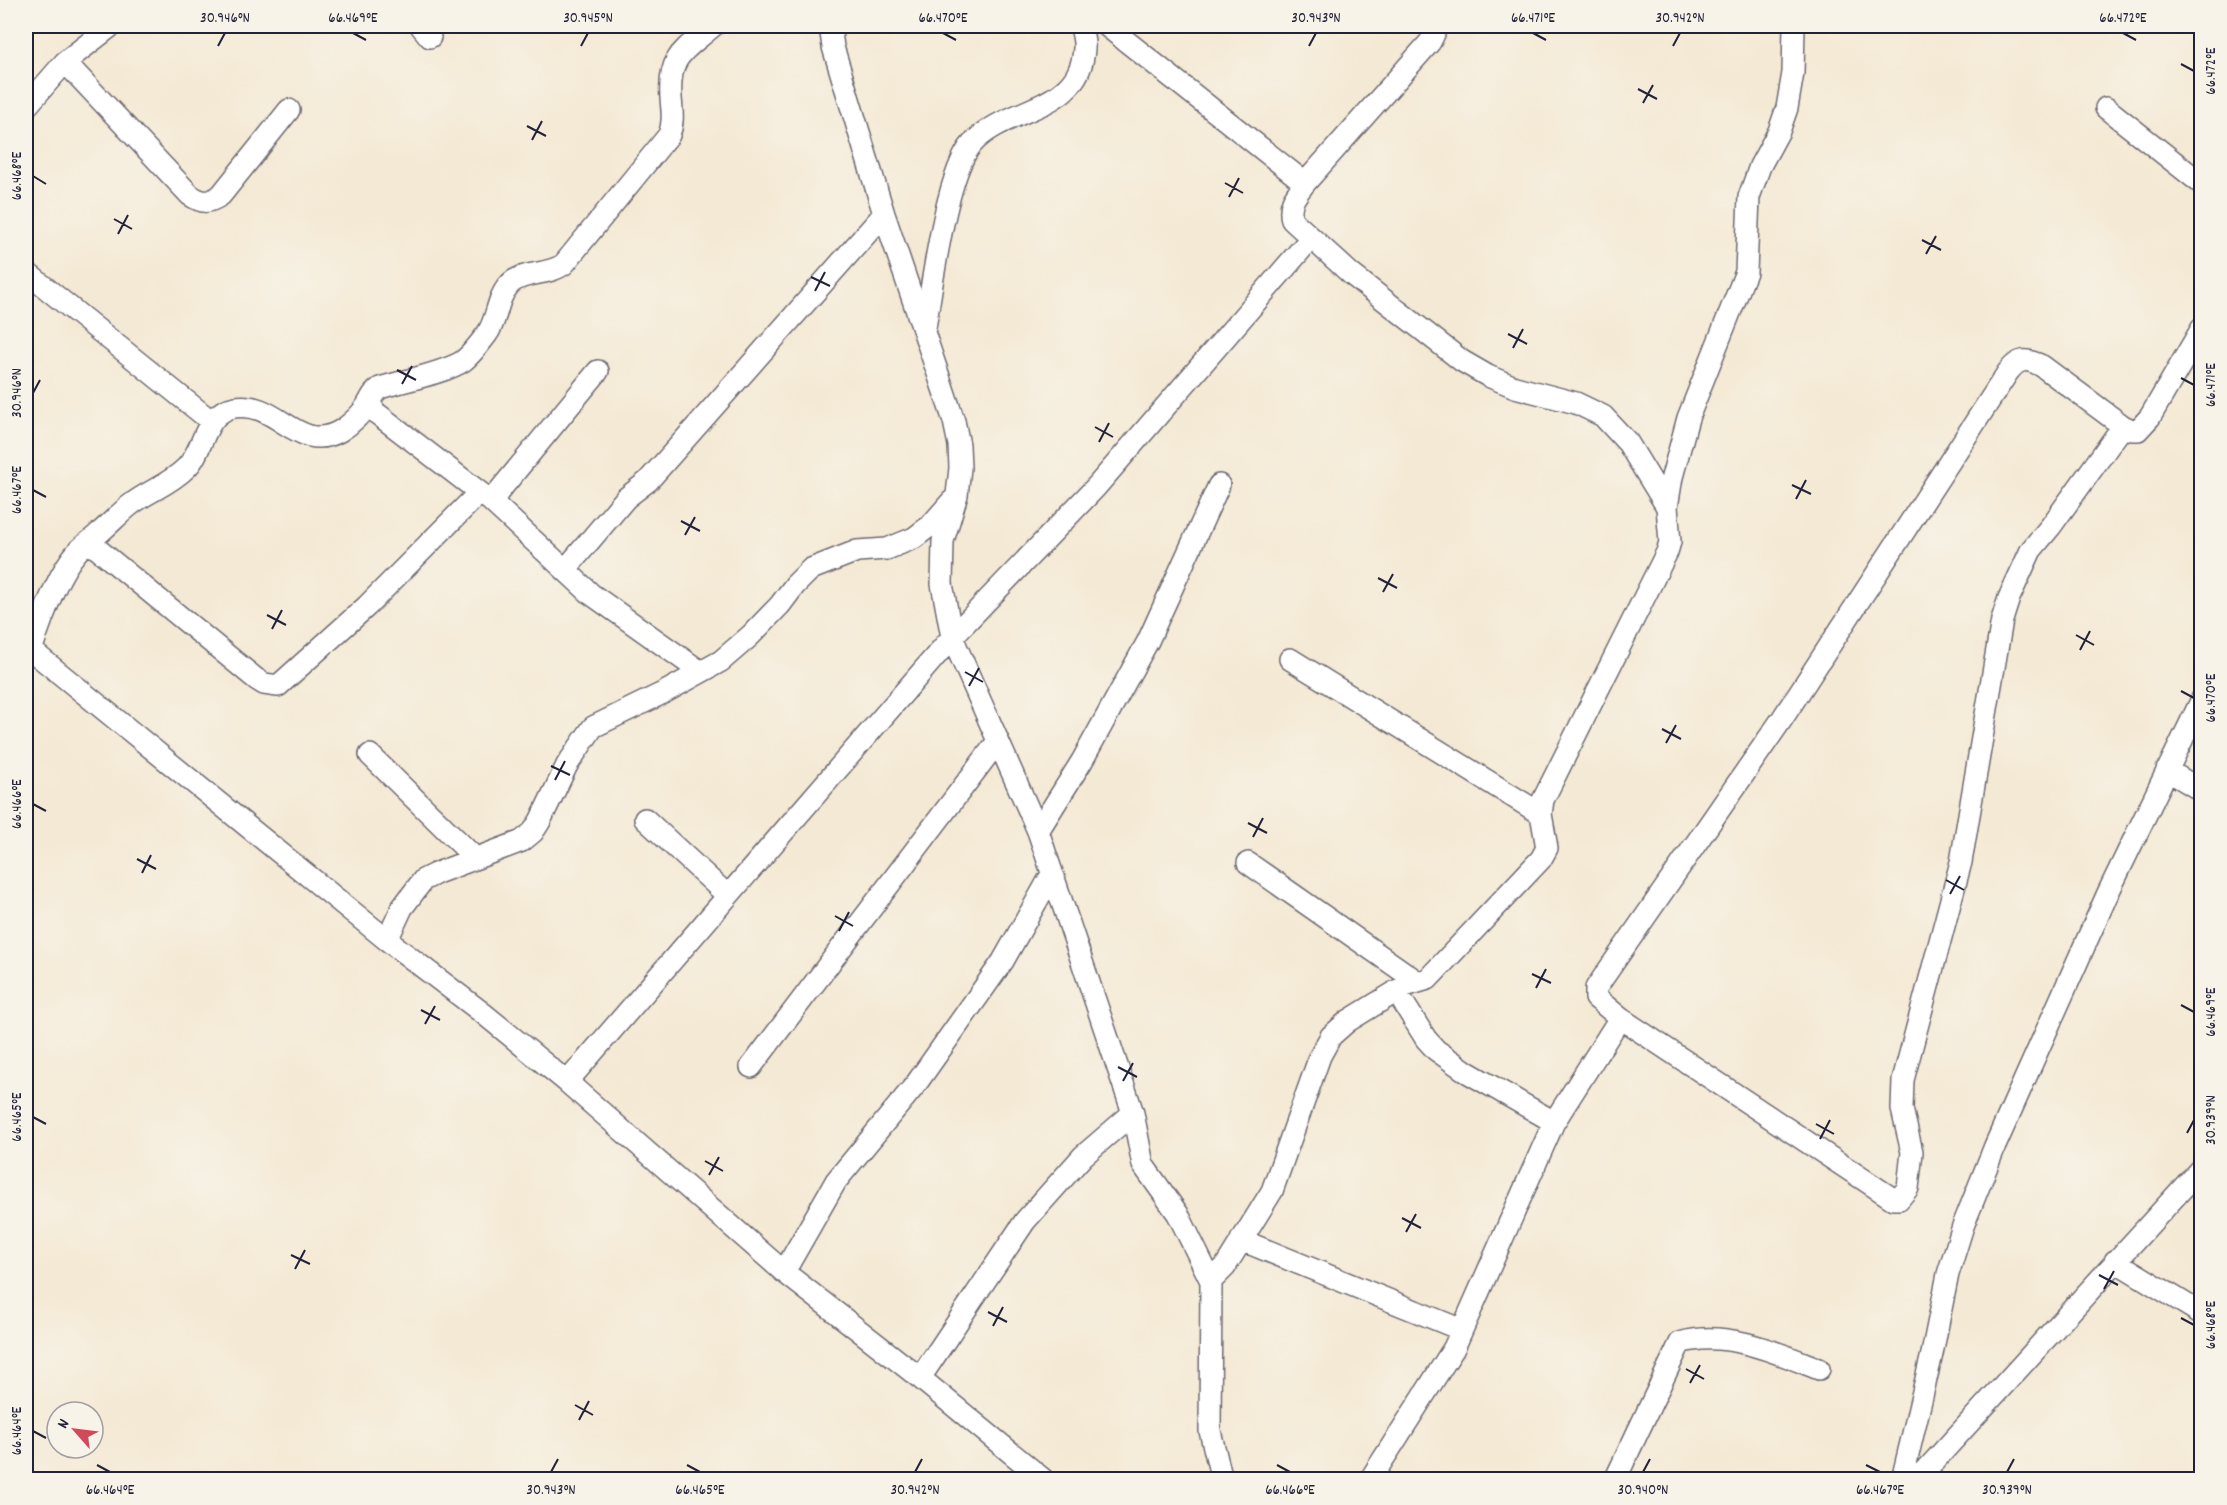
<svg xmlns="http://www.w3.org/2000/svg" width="2227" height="1505" viewBox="0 0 2227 1505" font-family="Dekko,sans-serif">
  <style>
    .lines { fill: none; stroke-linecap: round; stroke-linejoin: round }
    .street-casing { stroke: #6c6871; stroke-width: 24 }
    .street { stroke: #fff; stroke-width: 21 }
    .ticks { fill: none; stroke: #22223b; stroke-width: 2 }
    .neatline { fill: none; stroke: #22223b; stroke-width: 2 }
    .ticks-label { font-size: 15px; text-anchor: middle; fill: #22223b }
  </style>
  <rect width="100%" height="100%" fill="#f7f3e8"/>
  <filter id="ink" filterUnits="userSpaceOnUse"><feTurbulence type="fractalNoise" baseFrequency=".0167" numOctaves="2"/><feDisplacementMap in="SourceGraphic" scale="12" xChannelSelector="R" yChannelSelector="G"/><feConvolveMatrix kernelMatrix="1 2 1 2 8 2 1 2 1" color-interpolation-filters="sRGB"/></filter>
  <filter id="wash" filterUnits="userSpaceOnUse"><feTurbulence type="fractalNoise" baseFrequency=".008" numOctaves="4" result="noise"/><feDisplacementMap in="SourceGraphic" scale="24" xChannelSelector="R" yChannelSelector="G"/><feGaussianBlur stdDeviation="1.35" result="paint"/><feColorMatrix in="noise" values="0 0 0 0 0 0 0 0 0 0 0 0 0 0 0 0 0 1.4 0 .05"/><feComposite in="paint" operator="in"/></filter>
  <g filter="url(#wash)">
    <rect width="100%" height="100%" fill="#f4e9d4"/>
  </g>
  <g filter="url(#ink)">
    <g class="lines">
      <defs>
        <path id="street" d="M421 26 430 37
          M830 26 833 47 884 214 954 421 959 445 960 468 957 495 943 541 942 584 952 637 1038 831 1133 1113 1143 1165 1178 1214 1211 1281 1210 1431 1222 1480
          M1107 26 1305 183
          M1432 26 1434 34 1430 42 1305 183C1295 196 1288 204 1292 220L1351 274 1462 361 1488 376 1515 387 1576 403 1603 416 1628 443 1667 507
          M65 62 190 195C202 203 208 204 221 195L289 110
          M26 107 65 62 111 26
          M2106 108 2202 184
          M26 272 211 421
          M925 328C932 286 946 173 972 144 1007 105 1081 112 1084 48 1085 41 1082 33 1081 26
          M369 402 375 412 491 501 591 594 701 672
          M2123 426 2051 526 2031 550 2009 598 2002 620 1961 862 1903 1080 1902 1109 1912 1152 1908 1188 1899 1199H1893L1620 1018 1596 998V988L1782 719 2008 372C2019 358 2026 358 2042 366L2123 426 2132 430H2138L2150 417 2202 328
          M491 501 598 371
          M89 542 256 679 264 684 278 686 367 606 479 493
          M565 570 626 498 648 481 884 214
          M26 646 387 940 484 1014 567 1082 784 1272 920 1378 1044 1480
          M31 651C40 623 58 573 77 552 83 545 92 540 98 534 109 525 118 515 129 506 146 492 169 485 186 468 205 450 203 412 235 407 277 400 298 455 340 431 350 425 364 412 369 402 373 395 373 393 380 388 402 381 445 373 463 361 471 355 481 342 487 334 498 319 496 298 510 284 522 271 548 276 564 264L669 135C674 122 672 111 671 98 668 55 684 51 713 26
          M1290 659 1541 814
          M370 755 475 858
          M2167 770 2202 791
          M645 819 728 896
          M1038 831 1082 761 1148 641 1219 485
          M1248 863 1418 982
          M387 940 402 908 423 880 437 873 522 841 533 832 540 821 567 765 593 727 665 692 721 661 750 636 780 605 795 585 811 569 857 551 887 549 914 538 931 525 952 501
          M1396 991 1426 1039 1436 1050 1467 1072 1554 1122
          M751 1067 998 741
          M567 1082 952 637 1096 487 1311 238
          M1241 1240 1462 1330
          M2115 1261 2202 1314
          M784 1272 836 1181 916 1084 1003 961 1052 874
          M1211 1281 1225 1267 1272 1191 1320 1056 1331 1036 1348 1021 1405 986 1428 979 1541 859 1547 848 1541 814 1543 800 1667 552 1670 542 1667 507 1672 477 1688 418 1746 272 1749 197 1760 166 1779 131 1787 108 1793 73 1794 26
          M920 1378 1025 1221 1083 1156 1133 1113
          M1370 1480 1454 1348 1554 1122 1620 1018
          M1615 1480 1680 1343C1725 1329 1778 1353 1819 1369
          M1902 1480 1932 1354 1948 1274 1963 1226 1995 1146 2108 893 2202 699
          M1917 1480 2202 1167"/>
      </defs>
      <!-- street casing -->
      <use href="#street" class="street-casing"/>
      <!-- street -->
      <use href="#street" class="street"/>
    </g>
  </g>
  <!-- ticks -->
  <path class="ticks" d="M353 33 366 40M943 33 956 40M1533 33 1546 40M2123 33 2136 40M218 46 225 33M581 46 588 33M1309 46 1316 33M1673 46 1680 33M2181 64 2194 71M1638 89 1657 99M1643 103 1653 85M527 126 546 136M532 140 542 121M33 176 46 184M1225 183 1243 193M1229 197 1239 178M114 219 132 229M118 234 128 215M1922 240 1941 250M1926 254 1936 236M811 277 830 286M815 291 825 272M1508 334 1527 344M1513 348 1523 329M397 370 416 380M2181 378 2194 385M402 384 412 366M33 393 40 380M1095 427 1113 437M1099 442 1109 423M1792 485 1811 494M33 490 46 497M1796 499 1806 480M681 521 700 531M685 535 695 517M1378 578 1397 588M1383 592 1393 574M267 615 286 625M272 629 282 610M2076 635 2094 645M2080 650 2090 631M965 672 983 682M969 686 979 668M2181 691 2194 698M1662 729 1681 739M1666 743 1676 725M551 766 570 775M555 780 565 761M33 804 46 811M1248 823 1267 833M1253 837 1263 818M137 859 156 869M142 873 151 855M1946 880 1964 890M1950 894 1960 876M835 916 853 926M839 931 849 912M1532 974 1551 983M1536 988 1546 969M2181 1005 2194 1012M421 1010 440 1020M425 1024 435 1006M1118 1067 1137 1077M1123 1081 1133 1063M33 1117 46 1124M1816 1124 1834 1134M2187 1133 2194 1120M1820 1139 1830 1120M705 1161 723 1171M709 1175 719 1157M1402 1218 1421 1228M1406 1232 1416 1214M291 1255 310 1264M295 1269 305 1250M2099 1275 2118 1285M2104 1289 2114 1271M988 1312 1007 1322M2181 1318 2194 1325M993 1326 1003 1307M1686 1369 1704 1379M1690 1383 1700 1365M575 1405 593 1415M579 1420 589 1401M33 1431 46 1438M97 1465 110 1472M687 1465 700 1472M1277 1465 1290 1472M1866 1465 1880 1472M551 1472 558 1459M915 1472 922 1459M1643 1472 1650 1459M2007 1472 2014 1459"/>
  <!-- margin -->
  <rect width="2227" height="1505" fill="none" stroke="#f7f3e8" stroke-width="66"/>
  <!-- north arrow -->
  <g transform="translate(75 1430) rotate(298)"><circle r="28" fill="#f7f3e8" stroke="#a29fa3" stroke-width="1.5"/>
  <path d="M0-4.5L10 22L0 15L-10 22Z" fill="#d1495b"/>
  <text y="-9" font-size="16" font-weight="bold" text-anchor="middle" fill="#22223b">N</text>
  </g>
  <rect x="33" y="33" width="2161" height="1439" class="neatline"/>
  <g class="ticks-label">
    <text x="225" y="22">30.946°N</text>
    <text x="353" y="22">66.469°E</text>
    <text x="588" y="22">30.945°N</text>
    <text x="943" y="22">66.470°E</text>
    <text x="1316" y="22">30.943°N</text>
    <text x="1533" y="22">66.471°E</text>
    <text x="1680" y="22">30.942°N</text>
    <text x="2123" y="22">66.472°E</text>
    <text transform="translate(2210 71) rotate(-90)" y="5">66.472°E</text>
    <text transform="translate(16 176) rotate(-90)" y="5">66.468°E</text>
    <text transform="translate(2210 385) rotate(-90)" y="5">66.471°E</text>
    <text transform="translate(16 393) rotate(-90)" y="5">30.946°N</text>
    <text transform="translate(16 490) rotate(-90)" y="5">66.467°E</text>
    <text transform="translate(2210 698) rotate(-90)" y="5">66.470°E</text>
    <text transform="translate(16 804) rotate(-90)" y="5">66.466°E</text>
    <text transform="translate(2210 1012) rotate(-90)" y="5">66.469°E</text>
    <text transform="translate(16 1117) rotate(-90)" y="5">66.465°E</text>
    <text transform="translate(2210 1120) rotate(-90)" y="5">30.939°N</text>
    <text transform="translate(2210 1325) rotate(-90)" y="5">66.468°E</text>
    <text transform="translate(16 1431) rotate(-90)" y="5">66.464°E</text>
    <text x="110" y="1494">66.464°E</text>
    <text x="551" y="1494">30.943°N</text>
    <text x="700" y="1494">66.465°E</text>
    <text x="915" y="1494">30.942°N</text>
    <text x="1290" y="1494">66.466°E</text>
    <text x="1643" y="1494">30.940°N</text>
    <text x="1880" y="1494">66.467°E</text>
    <text x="2007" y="1494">30.939°N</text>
  </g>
</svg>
